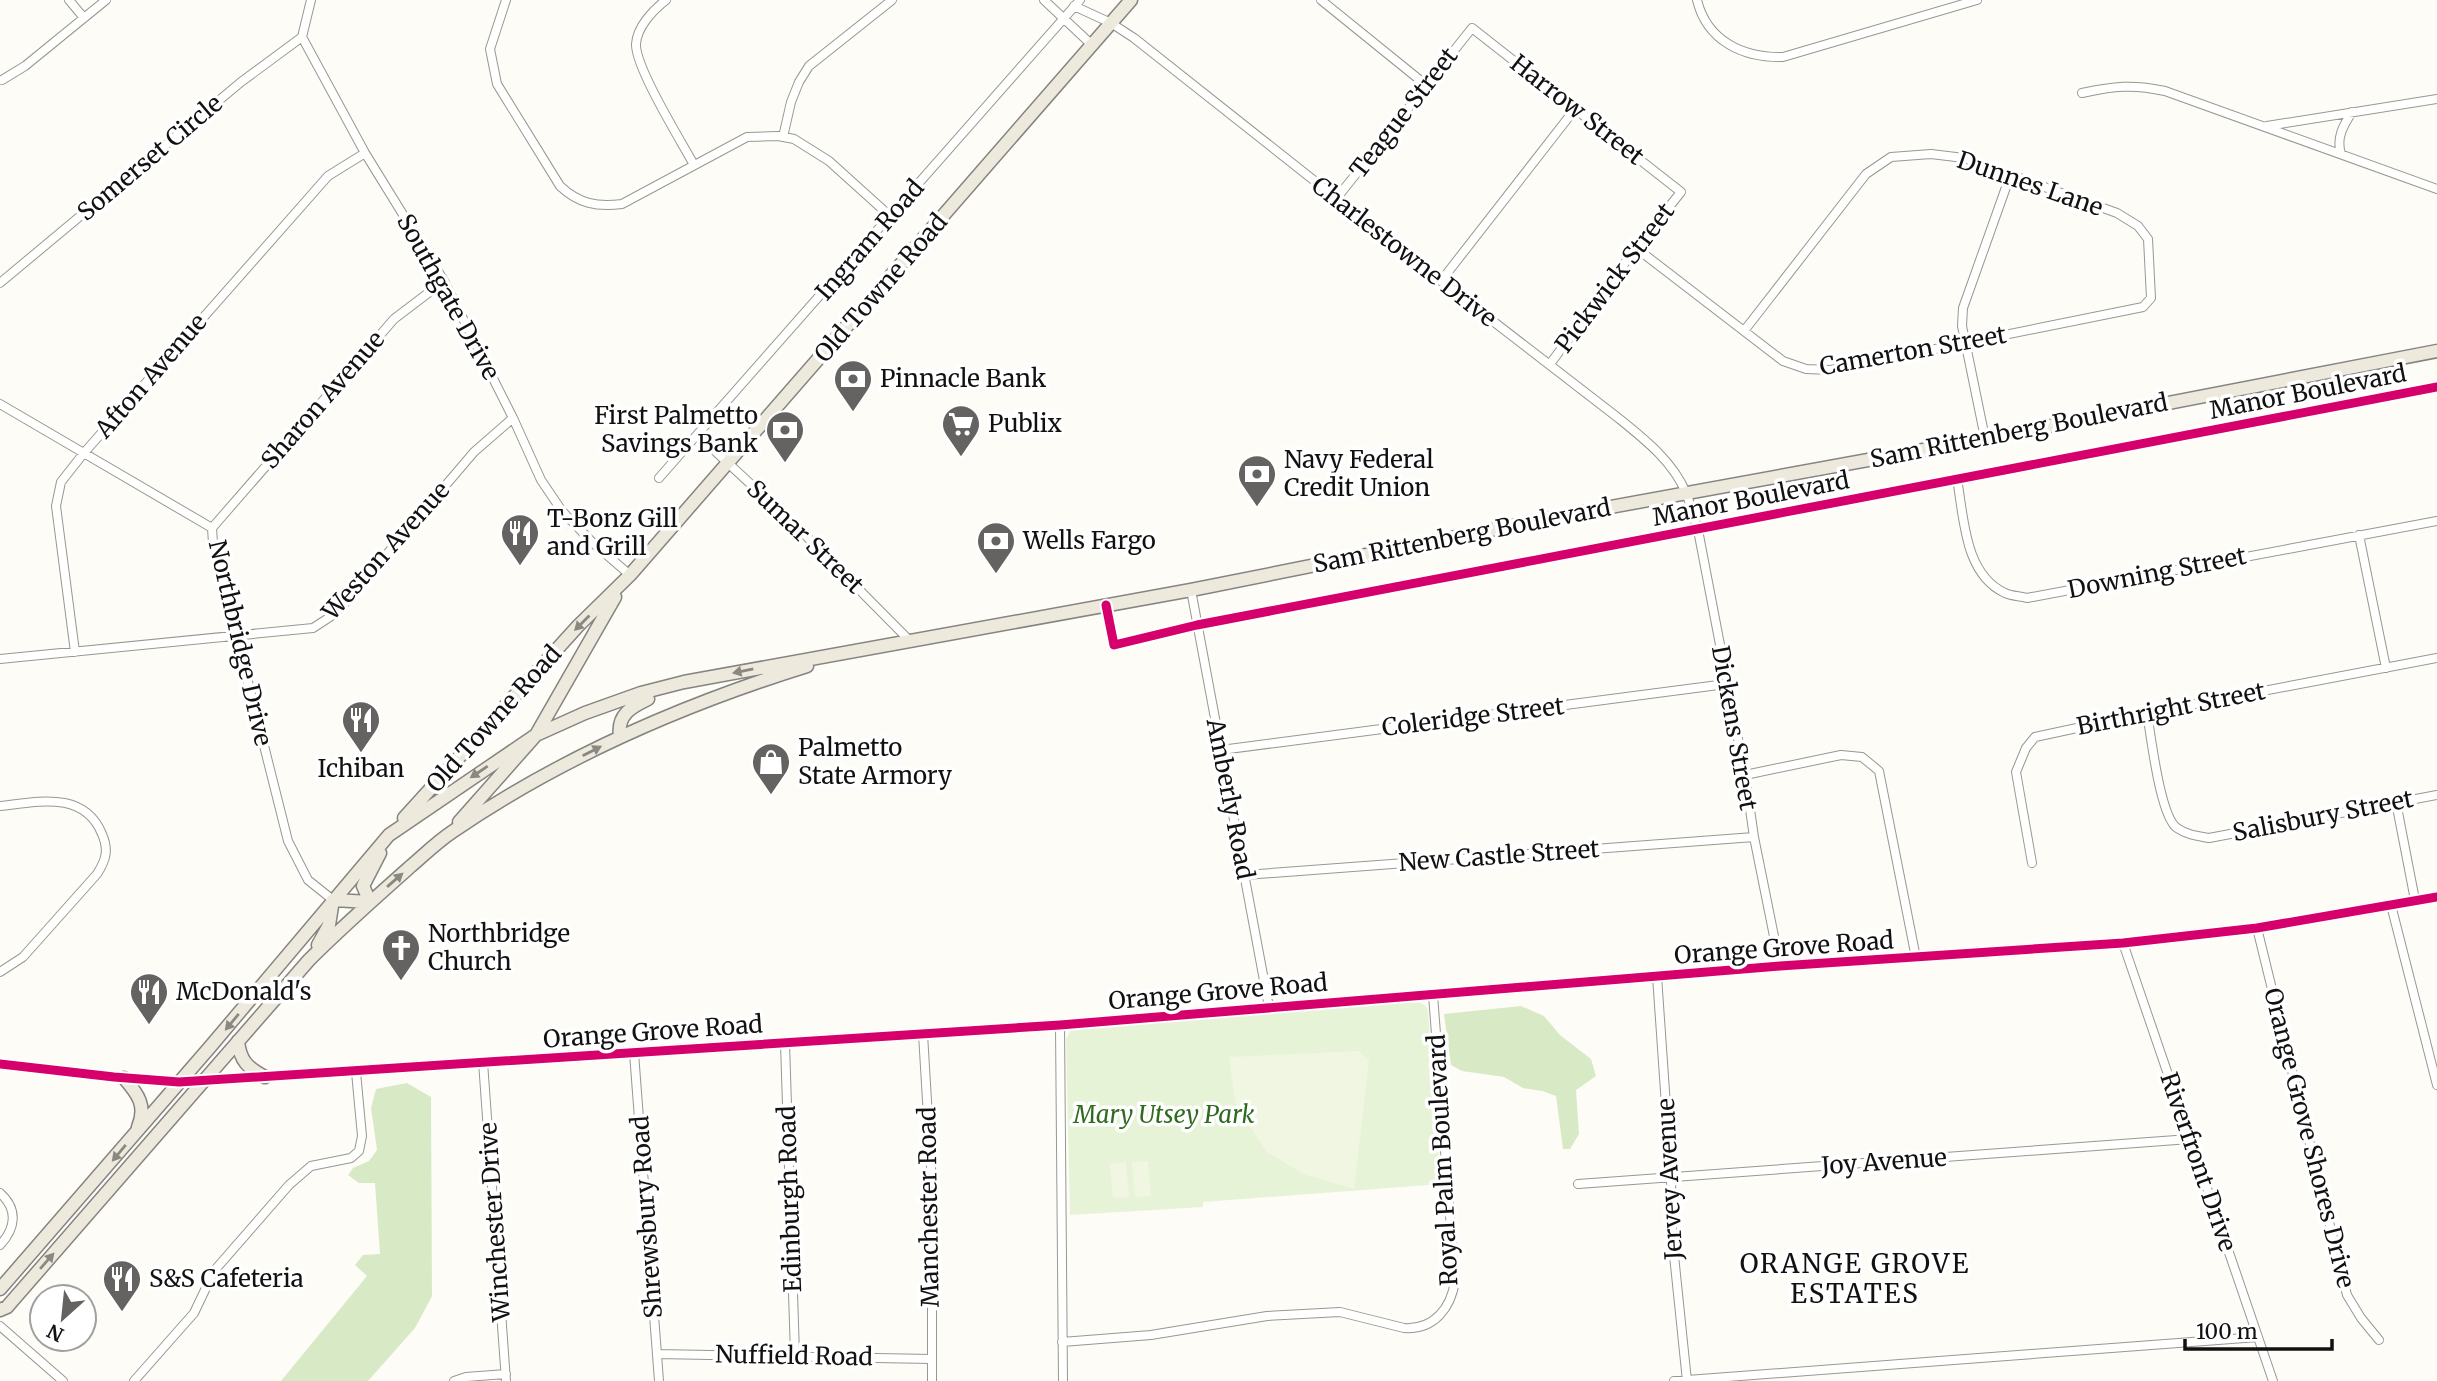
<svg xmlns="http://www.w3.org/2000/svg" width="2437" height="1381" viewBox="0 0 2437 1381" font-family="Merriweather,serif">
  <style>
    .green { fill: #e7f3d7 }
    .forest { fill: #d8eac5 }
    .pitch { fill: #f0f6e1 }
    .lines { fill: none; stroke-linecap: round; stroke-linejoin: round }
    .minor-casing { stroke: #979795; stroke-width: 10 }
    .tertiary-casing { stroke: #979795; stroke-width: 12 }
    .primary-casing { stroke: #858482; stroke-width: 15 }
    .minor { stroke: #fffffe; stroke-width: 8 }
    .tertiary { stroke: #fffffe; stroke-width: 10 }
    .primary { stroke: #ede9dc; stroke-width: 12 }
    .cycleway-casing { stroke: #fff; stroke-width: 13 }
    .cycleway { stroke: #d6006c; stroke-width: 9 }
    .oneway { fill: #8a8881 }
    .labels { text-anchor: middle; stroke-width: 7; stroke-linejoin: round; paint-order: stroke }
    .street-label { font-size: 24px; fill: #111; stroke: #fff }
    .poi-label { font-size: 24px; fill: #111; stroke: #fff; text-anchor: start }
    .park-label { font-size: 24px; font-style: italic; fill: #2f6b1f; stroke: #fff }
    .neighbourhood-label { font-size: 26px; letter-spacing: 2px; fill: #111; stroke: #fff }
  </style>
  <rect width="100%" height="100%" fill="#fdfcf7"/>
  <!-- green -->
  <path class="green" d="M1418 1002 1425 1005 1428 1010 1441 1184 1203 1202V1207L1070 1215 1066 1039 1070 1031 1078 1027Z"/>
  <!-- forest -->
  <path class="forest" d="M1521 1006 1544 1016 1560 1035 1591 1059 1596 1076 1576 1090 1579 1134 1570 1149H1563L1556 1096 1542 1091 1523 1088 1504 1077 1462 1071 1451 1065 1444 1014Z
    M407 1083 431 1097 432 1296 415 1328 368 1381H281L367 1276 355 1265 363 1255 380 1254 375 1183H359L348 1175 353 1168 369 1161 377 1150 371 1108 376 1089Z"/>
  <!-- pitch -->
  <path class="pitch" d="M1359 1051 1369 1061 1354 1189 1303 1174 1266 1151 1235 1102 1229 1057Z
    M1148 1161 1151 1196 1135 1197 1132 1162Z
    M1126 1162 1129 1197 1113 1198 1110 1164Z"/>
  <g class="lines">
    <defs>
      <path id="minor" d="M69 0 84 18
        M311 0 302 37 365 153 444 281 513 418 541 480 562 511 593 543 630 575
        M506 0 490 49 497 84 560 186C579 204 597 207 622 204L747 137 778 136 794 139 829 161 890 216
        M666 0C653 10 637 27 636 44 635 67 681 141 694 165
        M1044 0 1092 45
        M1321 0 1426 85
        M1697 0C1707 41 1743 58 1783 57L1977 0
        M1074 6 1111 23 1134 38 1441 281 1617 417C1643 438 1673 461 1686 493 1691 505 1694 518 1698 530L1745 775 1754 837 1780 966
        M2 80 25 66 106 0
        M2082 93C2114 86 2133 84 2165 91L2437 189
        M2267 126 2437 99
        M783 137 791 102 799 82 809 66 892 0
        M2341 154C2336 138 2343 126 2352 112
        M1336 199 1472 28 1681 192 1636 248 1550 364
        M1636 248 1783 361 1806 369 1831 370 2143 307 2151 298 2148 239 2138 226 2117 213 1964 158 1931 154 1891 157 1866 174 1744 331
        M1441 281 1575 109
        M0 283 241 82 302 37
        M0 404 212 528 213 543 288 841 308 880 333 900
        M698 435 802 532 910 641
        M1985 438 1962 326 1963 308 2010 176
        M659 478 1080 0
        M1957 479C1964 517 1964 574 2005 593 2011 596 2020 596 2027 598L2437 521
        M212 528 394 319 444 281
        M2359 535 2386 668
        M1191 590 1269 1007
        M1106 605 1114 645 1197 625 2437 387
        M75 652 56 506 61 482 83 454 328 176 365 153
        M0 659 313 628 333 615 346 602 474 452 513 418
        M2147 713C2151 736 2160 816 2177 828 2187 835 2198 836 2209 838L2437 795
        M1221 750 1726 684
        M1745 775 1841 755 1862 757 1879 771 1916 958
        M2396 802 2415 900
        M0 806C37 802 84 790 102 834 109 850 106 860 97 874L23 957 0 972
        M2032 863 2016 772 2026 748 2035 737 2147 713 2437 658
        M1245 875 1754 837
        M2391 905 2437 1085
        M2257 928 2347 1295 2361 1318 2379 1340
        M2123 943 2273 1381
        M1657 976 1671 1178 1672 1236 1687 1381
        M1060 1025 1063 1381
        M923 1034 932 1184V1381
        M785 1043 795 1355
        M634 1053 659 1381
        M483 1062 506 1381
        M1578 1184 2190 1139
        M0 1193C18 1209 16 1228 0 1245
        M0 1326 63 1381
        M1062 1342 1151 1335 1267 1316 1340 1312 1404 1328C1434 1330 1451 1308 1455 1281L1433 995
        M657 1354 932 1359
        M134 1381 194 1313 214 1271 289 1185 311 1166 351 1158 359 1151 362 1136 356 1072
        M454 1381 466 1377 506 1374
        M1674 1381 2258 1337"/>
      <path id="tertiary" d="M0 1064 114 1077 179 1082 1060 1025 1780 966 2123 943 2257 928 2437 897"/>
      <path id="primary" d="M620 736C617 715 631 707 648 699
        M404 818 578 626 630 575 1131 0
        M459 822 536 735 615 597
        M333 900 370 902 363 886 380 853
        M318 945 329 925 333 900
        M238 1041C240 1061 248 1068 265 1077
        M124 1078C138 1094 147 1106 138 1127
        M0 1289 210 1047 389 835 536 735 585 713 641 693 684 682 1191 590 1561 516 1956 444 2437 351
        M0 1310 7 1307 309 960C342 927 376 897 411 866 424 855 437 842 452 832 560 758 682 705 807 666"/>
    </defs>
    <!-- minor casing -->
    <use href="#minor" class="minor-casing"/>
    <!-- tertiary casing -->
    <use href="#tertiary" class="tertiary-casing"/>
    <!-- primary casing -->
    <use href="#primary" class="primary-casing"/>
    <!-- minor -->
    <use href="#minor" class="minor"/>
    <!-- tertiary -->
    <use href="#tertiary" class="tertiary"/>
    <!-- primary -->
    <use href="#primary" class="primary"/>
    <defs>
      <path id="cycleway" d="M1106 605 1114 645 1197 625 2437 387
        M0 1064 114 1077 179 1082 1060 1025 1780 966 2123 943 2257 928 2437 897"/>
    </defs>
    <!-- cycleway casing -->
    <use href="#cycleway" class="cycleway-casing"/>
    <!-- cycleway -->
    <use href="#cycleway" class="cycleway"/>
  </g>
  <!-- one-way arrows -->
  <defs><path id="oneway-solid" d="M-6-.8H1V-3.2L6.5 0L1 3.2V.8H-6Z" transform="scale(1.75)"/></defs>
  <g class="oneway">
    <use href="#oneway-solid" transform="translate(582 623) rotate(135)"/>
    <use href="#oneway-solid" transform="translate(743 671) rotate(169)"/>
    <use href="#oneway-solid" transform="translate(592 751) rotate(-27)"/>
    <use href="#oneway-solid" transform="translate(479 772) rotate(146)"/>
    <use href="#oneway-solid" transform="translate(395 880) rotate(-41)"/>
    <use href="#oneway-solid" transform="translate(232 1022) rotate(130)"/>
    <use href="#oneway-solid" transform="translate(119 1153) rotate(130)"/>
    <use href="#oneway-solid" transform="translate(47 1261) rotate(-49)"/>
  </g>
  <!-- icons -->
  <defs>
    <symbol id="bank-pin" viewBox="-11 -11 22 30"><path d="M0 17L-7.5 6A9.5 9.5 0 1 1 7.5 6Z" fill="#646362" stroke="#fff"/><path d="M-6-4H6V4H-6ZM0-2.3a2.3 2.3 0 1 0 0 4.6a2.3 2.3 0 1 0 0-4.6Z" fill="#fff"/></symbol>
    <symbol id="supermarket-pin" viewBox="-11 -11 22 30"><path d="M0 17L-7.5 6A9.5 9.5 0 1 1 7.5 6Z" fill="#646362" stroke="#fff"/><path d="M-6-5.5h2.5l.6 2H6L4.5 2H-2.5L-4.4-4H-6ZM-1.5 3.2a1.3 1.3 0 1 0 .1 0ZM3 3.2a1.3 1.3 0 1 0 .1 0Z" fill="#fff"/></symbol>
    <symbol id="restaurant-pin" viewBox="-11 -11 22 30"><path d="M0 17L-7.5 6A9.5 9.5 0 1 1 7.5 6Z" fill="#646362" stroke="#fff"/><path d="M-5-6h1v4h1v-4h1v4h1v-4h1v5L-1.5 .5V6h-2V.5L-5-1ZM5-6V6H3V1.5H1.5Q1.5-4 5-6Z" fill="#fff"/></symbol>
    <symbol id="shop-pin" viewBox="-11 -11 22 30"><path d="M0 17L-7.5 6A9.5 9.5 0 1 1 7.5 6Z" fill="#646362" stroke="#fff"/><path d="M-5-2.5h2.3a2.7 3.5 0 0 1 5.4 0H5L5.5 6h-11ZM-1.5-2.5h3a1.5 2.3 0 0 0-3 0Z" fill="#fff"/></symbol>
    <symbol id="church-pin" viewBox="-11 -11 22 30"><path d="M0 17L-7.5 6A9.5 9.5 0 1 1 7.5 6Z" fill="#646362" stroke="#fff"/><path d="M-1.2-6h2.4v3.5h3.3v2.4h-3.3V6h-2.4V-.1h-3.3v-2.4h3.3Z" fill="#fff"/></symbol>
  </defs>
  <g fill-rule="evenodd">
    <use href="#bank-pin" x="831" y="357" width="44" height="60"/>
    <use href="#supermarket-pin" x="939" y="402" width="44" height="60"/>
    <use href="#bank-pin" x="763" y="408" width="44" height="60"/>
    <use href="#bank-pin" x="1235" y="452" width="44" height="60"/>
    <use href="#restaurant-pin" x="498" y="511" width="44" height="60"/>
    <use href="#bank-pin" x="974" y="519" width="44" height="60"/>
    <use href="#restaurant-pin" x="339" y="698" width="44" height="60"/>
    <use href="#shop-pin" x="749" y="740" width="44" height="60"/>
    <use href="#church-pin" x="379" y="926" width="44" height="60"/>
    <use href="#restaurant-pin" x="127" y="970" width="44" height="60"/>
    <use href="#restaurant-pin" x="100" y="1257" width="44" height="60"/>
  </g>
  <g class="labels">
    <!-- street labels -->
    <g class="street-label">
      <text transform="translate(1577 110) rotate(38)" y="8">Harrow Street</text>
      <text transform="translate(1404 113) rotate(-52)" y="8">Teague Street</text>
      <text transform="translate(150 158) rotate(-40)" y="8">Somerset Circle</text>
      <text transform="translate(2030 184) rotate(19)" y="8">Dunnes Lane</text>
      <text transform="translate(870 240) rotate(-49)" y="8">Ingram Road</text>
      <text transform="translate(1404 252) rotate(38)" y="8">Charlestowne Drive</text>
      <text transform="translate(1615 278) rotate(-53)" y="8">Pickwick Street</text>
      <text transform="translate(881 288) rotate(-49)" y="8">Old Towne Road</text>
      <text transform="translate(448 297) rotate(61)" y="8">Southgate Drive</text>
      <text transform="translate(1913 351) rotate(-10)" y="8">Camerton Street</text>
      <text transform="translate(151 376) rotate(-49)" y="8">Afton Avenue</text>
      <text transform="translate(2308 392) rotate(-11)" y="8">Manor Boulevard</text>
      <text transform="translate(323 400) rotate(-49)" y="8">Sharon Avenue</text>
      <text transform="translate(2019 431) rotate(-11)" y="8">Sam Rittenberg Boulevard</text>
      <text transform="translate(1751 499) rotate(-11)" y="8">Manor Boulevard</text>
      <text transform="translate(1462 536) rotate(-11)" y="8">Sam Rittenberg Boulevard</text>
      <text transform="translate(805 537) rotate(44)" y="8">Sumar Street</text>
      <text transform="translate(386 551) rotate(-48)" y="8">Weston Avenue</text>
      <text transform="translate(2157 573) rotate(-11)" y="8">Downing Street</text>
      <text transform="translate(240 643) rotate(77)" y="8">Northbridge Drive</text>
      <text transform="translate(2171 709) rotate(-11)" y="8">Birthright Street</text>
      <text transform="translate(1473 717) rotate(-7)" y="8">Coleridge Street</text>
      <text transform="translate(494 719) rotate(-48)" y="8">Old Towne Road</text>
      <text transform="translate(1734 728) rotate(80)" y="8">Dickens Street</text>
      <text transform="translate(1230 799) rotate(79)" y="8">Amberly Road</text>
      <text transform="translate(2323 816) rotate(-11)" y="8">Salisbury Street</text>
      <text transform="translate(1499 856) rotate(-4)" y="8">New Castle Street</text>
      <text transform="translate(1784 948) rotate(-4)" y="8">Orange Grove Road</text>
      <text transform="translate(1218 992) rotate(-5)" y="8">Orange Grove Road</text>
      <text transform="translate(653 1032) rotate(-4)" y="8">Orange Grove Road</text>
      <text transform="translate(2309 1138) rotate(76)" y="8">Orange Grove Shores Drive</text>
      <text transform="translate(1443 1160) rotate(-93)" y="8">Royal Palm Boulevard</text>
      <text transform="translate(1884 1162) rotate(-4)" y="8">Joy Avenue</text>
      <text transform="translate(2198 1162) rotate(71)" y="8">Riverfront Drive</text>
      <text transform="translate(1670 1179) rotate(-93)" y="8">Jervey Avenue</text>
      <text transform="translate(790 1199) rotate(-92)" y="8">Edinburgh Road</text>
      <text transform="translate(929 1207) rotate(-91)" y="8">Manchester Road</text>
      <text transform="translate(647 1217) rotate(-94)" y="8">Shrewsbury Road</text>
      <text transform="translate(495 1222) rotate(-94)" y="8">Winchester Drive</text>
      <text transform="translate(794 1356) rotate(1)" y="8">Nuffield Road</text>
    </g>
    <!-- poi labels -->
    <g class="poi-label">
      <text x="880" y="387">Pinnacle Bank</text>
      <text x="758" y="424" text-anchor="end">First Palmetto<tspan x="758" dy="28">Savings Bank</tspan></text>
      <text x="988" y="432">Publix</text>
      <text x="1284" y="468">Navy Federal<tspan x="1284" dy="28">Credit Union</tspan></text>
      <text x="547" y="527">T-Bonz Gill<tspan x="547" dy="28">and Grill</tspan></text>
      <text x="1023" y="549">Wells Fargo</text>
      <text x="798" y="756">Palmetto<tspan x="798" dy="28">State Armory</tspan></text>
      <text x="361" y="777" text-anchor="middle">Ichiban</text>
      <text x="428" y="942">Northbridge<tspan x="428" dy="28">Church</tspan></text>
      <text x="176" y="1000">McDonald's</text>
      <text x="149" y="1287">S&amp;S Cafeteria</text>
    </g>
    <!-- park labels -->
    <g class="park-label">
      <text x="1164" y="1123">Mary Utsey Park</text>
    </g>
    <!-- neighbourhood labels -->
    <g class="neighbourhood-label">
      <text x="1855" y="1273">ORANGE GROVE<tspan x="1855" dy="30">ESTATES</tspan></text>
    </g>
  </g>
  <!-- north arrow -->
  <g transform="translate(63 1318) rotate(207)"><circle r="33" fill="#ffffff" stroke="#a0a0a0" stroke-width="2"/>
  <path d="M0-5L12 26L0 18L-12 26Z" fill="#646362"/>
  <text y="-10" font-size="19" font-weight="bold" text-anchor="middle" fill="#111111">N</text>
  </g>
  <!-- scale -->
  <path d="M2185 1339v10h147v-10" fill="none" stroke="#111111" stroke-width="3.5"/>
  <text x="2196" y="1339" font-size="21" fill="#111111" stroke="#ffffff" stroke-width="5" paint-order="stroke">100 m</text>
</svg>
